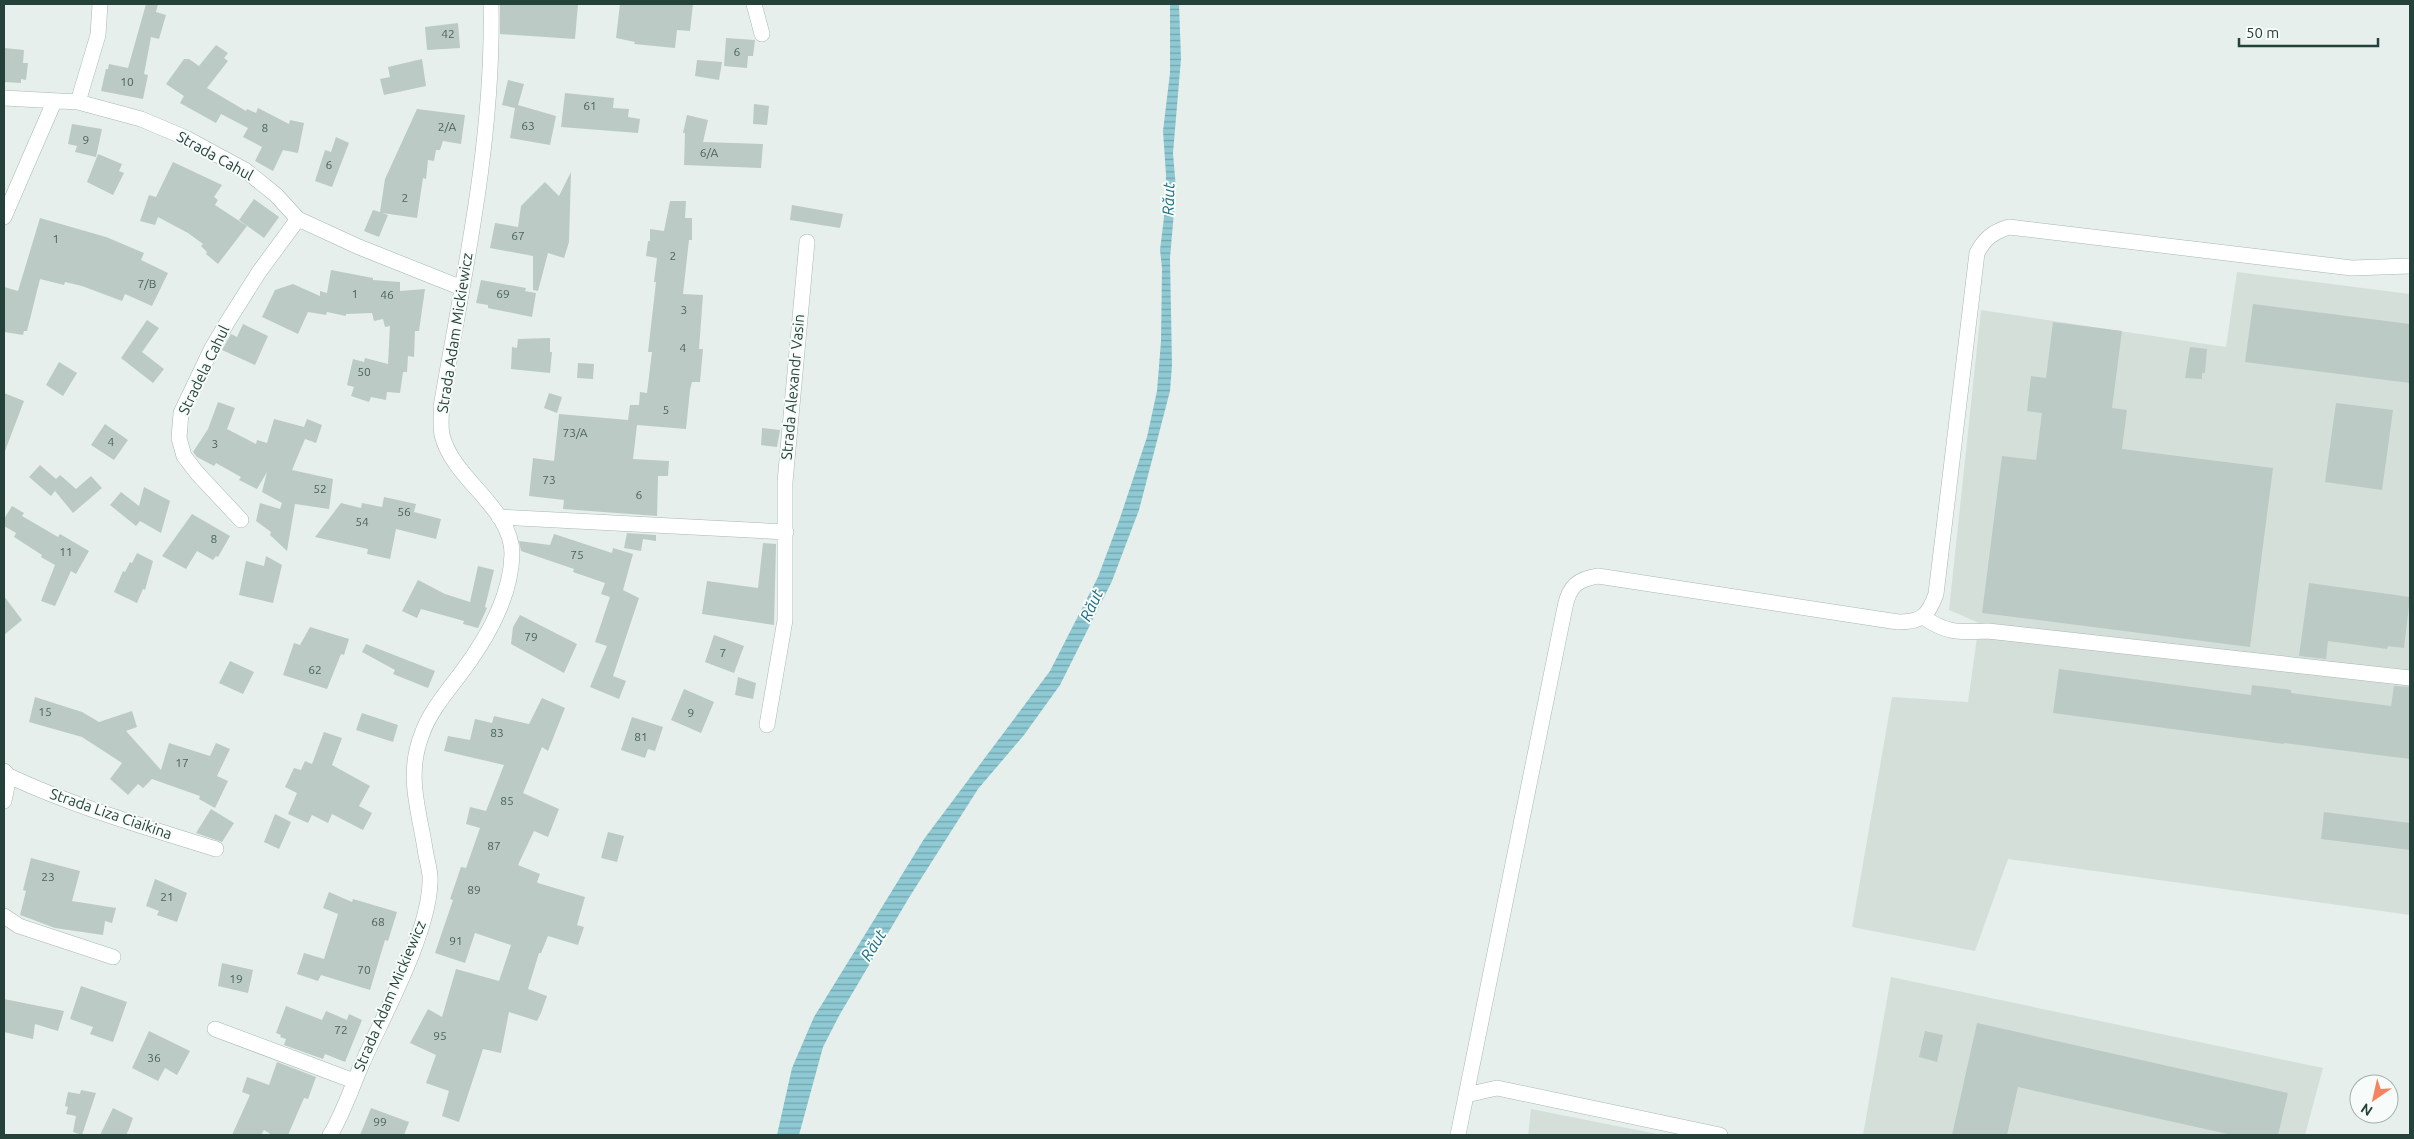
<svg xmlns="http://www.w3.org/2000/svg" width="2414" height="1139" viewBox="0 0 2414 1139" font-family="Ubuntu,sans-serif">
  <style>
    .built { fill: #d4dfda }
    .water { fill: url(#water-rules) }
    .building { fill: #bbcac4 }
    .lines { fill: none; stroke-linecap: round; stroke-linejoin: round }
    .minor-casing { stroke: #a8b8b2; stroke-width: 16 }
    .minor { stroke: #fff; stroke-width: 15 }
    .labels { text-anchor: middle; stroke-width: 4; stroke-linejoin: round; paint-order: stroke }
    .number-label { font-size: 12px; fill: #4a645c }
    .street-label { font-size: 15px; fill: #24423a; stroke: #f7fbf9 }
    .water-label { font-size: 16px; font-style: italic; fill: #1c6f80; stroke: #f7fbf9 }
  </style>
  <defs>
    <pattern id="water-rules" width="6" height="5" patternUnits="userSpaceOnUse" patternTransform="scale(1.25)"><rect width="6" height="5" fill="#8ec9d4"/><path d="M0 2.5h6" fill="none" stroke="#74a5ad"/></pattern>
  </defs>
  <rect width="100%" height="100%" fill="#e6efeb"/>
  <!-- built -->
  <path class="built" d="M2237 272 2410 294V915L2008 859 1975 951 1852 927 1892 697 1968 702 1979 623 1949 610 1981 310 2226 347Z
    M1891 977 2323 1068 2305 1135H1863Z
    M1531 1109 1662 1135H1528Z"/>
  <!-- water -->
  <path class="water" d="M1170 4H1179L1181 59 1173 153 1176 189 1170 258 1172 365 1170 391 1139 510 1112 581 1060 685 1024 735 978 789 910 896 840 1014 823 1047 799 1135H777L792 1068 814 1017 924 839 1050 671 1098 577 1119 521 1147 437 1157 391 1161 341 1162 268 1160 250 1165 209 1166 175 1163 131 1170 73Z"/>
  <!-- building -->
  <path class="building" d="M146 4H158L156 12 166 15 159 39 151 37 144 74 148 75 143 99 101 91 106 69H108L109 64 128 68Z
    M500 4H578L575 39 500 34Z
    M620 4H693L690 31 677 30 675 48 634 44 635 42 616 38Z
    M458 23 460 48 427 50 425 27Z
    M726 38 755 40 753 56H748L747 68 724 66Z
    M216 45 228 53 224 58 228 61 207 88 246 111 247 109 256 113 258 108 289 124 290 120 304 123 298 153 283 150 273 171 255 161 262 147 243 137 248 128 221 114 216 123 180 103 184 96 166 84 184 59H189L199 66Z
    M4 48 24 50 23 63H28L26 80 21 79V83L4 82Z
    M422 59 426 86 384 95 380 79 390 77 388 67Z
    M697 60 722 62 719 80 695 76Z
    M508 80 524 84 518 105 556 116 550 145 510 138 515 108 502 105Z
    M565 93 614 98 613 108 629 109 628 117 640 119 638 133 561 127Z
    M754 104 769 106 767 125 753 124Z
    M417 109 465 115 461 144 443 141 440 150H436L434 161 428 160 426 179 423 178 417 218 382 213 388 215 379 237 364 231 373 210 380 212 385 179Z
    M687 115 708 120 703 142 763 144 761 168 684 165 685 133H683Z
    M72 124 102 129 96 157 75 152 77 146 68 144Z
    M336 137 349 143 332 187 315 181 325 150 331 152Z
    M98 154 122 164 119 171 124 173 113 195 87 182Z
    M173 162 222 185 214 197 218 200 215 205 247 226 218 264 206 254 207 252 201 246 203 244 188 233 158 217 155 225 140 221 149 195 156 197Z
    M571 172 569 242 564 258 548 253 538 291 533 290V256L490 248 495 223 518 227 521 206 545 182 559 196Z
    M254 199 279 217 264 238 239 220Z
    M670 201H686L685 218H692V240H689L683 294 703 295 699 349H703L700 382H692L690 390 686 429 637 425 633 459 669 461 668 476H658L657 516 563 509 564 500 529 496 533 458 554 461 559 414 628 420 630 405H639L640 392 647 393 652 352H648L656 282H654L657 258 646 256 648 241H650V229L664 231Z
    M792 205 843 214 840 228 790 220Z
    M40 218 106 237 144 253 141 260 168 273 152 306 125 294 122 301 82 286 65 282 64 285 40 279 27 331H24L23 335 4 332V287L18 291Z
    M331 270 373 278V280L400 282V291L425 289 419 331H415L414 357 408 356 407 372H403L400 393 387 392 386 400 371 397 369 402 351 396 354 387 347 385 353 359 364 362 365 358 388 364 390 326 385 327 383 319 374 321 372 313 346 314V316L327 312 326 315 308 312 298 334 262 317 275 290 293 284 320 296V291L327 293Z
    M481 280 526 288 525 291 536 293 532 317 488 308V305L476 303Z
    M2253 304 2410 324V383L2245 362Z
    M147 320 159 328 142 352 164 369 153 383 121 358Z
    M2053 322 2122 331 2112 408 2127 410 2122 449 2273 468 2250 647 1982 613 2002 456 2036 460 2042 413 2027 411 2031 376 2046 378Z
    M243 324 268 336 255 365 222 350 231 334 237 337Z
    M550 338V352H552L550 373 511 369 512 347 517 348 518 339Z
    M2190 347 2207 349 2205 373H2202V379L2185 378Z
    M59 362 77 373 63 396 46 385Z
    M578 363 594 364 593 379 577 378Z
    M4 393 24 401 5 451H4Z
    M549 393 562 397 557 413 544 408Z
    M218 402 235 408 227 429 256 444 257 440 267 443 274 419 304 427 307 419 322 425 316 443 305 439 292 470 333 479 329 509 295 504 287 551 270 535 271 532 256 521 260 503 280 509 282 503 262 492 267 472 257 489 239 480 241 477 216 463 214 466 197 457 193 452 208 429Z
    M2336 403 2393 410 2382 490 2325 482Z
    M105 424 128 440 114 460 91 445Z
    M762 428 780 430 777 447 761 445Z
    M40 465 56 479 60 475 76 489 91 476 102 488 73 513 55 491 51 496 29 477Z
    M144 487 170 501 161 533 140 521 136 526 110 505 121 492 139 506Z
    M384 497 416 504 414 512 441 519 436 539 396 529 390 559 367 554 368 549 315 537 341 503 361 508 362 503 382 507Z
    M12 506 24 513 22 516 58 537 60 534 89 551 76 574 71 571 55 606 41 601 55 565 41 557 42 555 14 537 16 533 4 526V519Z
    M192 514 230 536 218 557 216 556 213 560 197 551 186 569 162 556Z
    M627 533 656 535V541L643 539 641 551 624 548Z
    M554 534 612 553 613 548 633 554 623 590 639 598 613 676 626 681 619 699 590 687 607 646 595 642 610 597 601 594 605 583 573 572 574 569 521 551 519 541 550 545Z
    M763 543 776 544 774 625 702 614 707 581 758 588Z
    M137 553 153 561 145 590 143 589 137 603 114 592 123 571 125 572 130 562 132 563Z
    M266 556 282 565 273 603 239 595 246 561 264 566Z
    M478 566 494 570 485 607 487 608 478 628 463 624 464 621 421 609 417 618 402 611 418 580 445 594 470 602Z
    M2309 583 2410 597 2404 648 2388 646 2387 649 2328 641 2326 659 2299 656Z
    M4 596 22 620 4 635Z
    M520 615 577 644 564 673 511 644 513 627Z
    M310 627 349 639 344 655 341 654 327 689 283 675 294 643 300 645Z
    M714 635 744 646 734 673 705 662Z
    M366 644 435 671 428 688 393 674 395 670 362 652Z
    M230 661 254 672 243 694 219 683Z
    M2059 669 2251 695 2252 685 2291 690V693L2391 706 2394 686 2410 687V759L2284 743V744L2053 713Z
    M738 677 756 683 753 699 735 695Z
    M684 689 714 702 701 733 671 720Z
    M35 697 82 712 99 722 132 711 137 727 126 731 161 770 169 743 210 756 216 743 230 749 217 776 228 781 215 808 199 799 200 796 152 779 143 788 138 784 128 795 110 779 122 763 82 737 29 722Z
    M542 698 565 708 548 751 542 747 523 793 559 809 548 837 534 831 518 865 540 874 537 882 538 883 585 897 577 925 584 927 578 945 548 936 541 953H539L528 989 547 996 541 1013 537 1021 509 1012 501 1053 483 1049 459 1122 442 1116 449 1091 426 1083 436 1055 410 1043 428 1009 442 1017 456 969 499 981 511 945 475 933 465 963 435 953 453 900 450 899 461 867 466 868 480 828 466 824 470 807 486 811 504 765 444 751 448 736 470 740 475 719 492 723 494 716 529 724Z
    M362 713 398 725 393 742 356 730Z
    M632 717 663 727 655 751 648 749 645 758 621 750Z
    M324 732 342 738 332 765 370 786 359 806 372 813 363 830 332 814 328 823 312 815 308 823 288 814 297 793 285 787 294 768 301 770 305 761 312 764Z
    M211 809 234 823 222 842 196 833Z
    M2324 812 2410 823V850L2321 839Z
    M275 814 291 822 279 849 264 842Z
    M608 832 624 836 617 862 601 858Z
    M31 858 80 871 72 901 116 908 112 923 105 921 103 935 55 928 20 915 26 891 23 890Z
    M155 879 187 893 177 922 157 915 159 911 146 906Z
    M329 892 352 902 353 899 397 912 388 941 385 940 370 990 321 975 318 981 297 974 304 953 324 959 338 914 323 908Z
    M222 963 253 970 248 993 218 986Z
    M81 986 127 1002 113 1042 90 1034 93 1027 70 1019Z
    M4 999 64 1011 58 1031 35 1024 33 1039 4 1032Z
    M286 1006 322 1020 326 1011 347 1020 349 1014 362 1020 345 1062 325 1054 323 1059 284 1045 286 1039 280 1037 281 1035 276 1033Z
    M1977 1023 2288 1093 2278 1135H2232L2018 1087 2007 1135H1952Z
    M149 1031 190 1051 177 1075 165 1068 158 1081 132 1068Z
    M1925 1031 1943 1035 1937 1062 1919 1057Z
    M277 1062 316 1077 308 1099 304 1098 288 1135H272L264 1130 261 1135H232L250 1095 242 1092 247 1077 269 1085Z
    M81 1090 96 1093 82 1135 73 1132 76 1116 66 1114 68 1107 65 1106 68 1092 80 1094Z
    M113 1108 133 1118 129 1129 126 1135H100Z
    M371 1108 409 1122 404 1135H360Z"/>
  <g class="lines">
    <defs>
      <path id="minor" d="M754 4 762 34
        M4 98 78 102 141 119 186 138 245 170 276 195 298 219 359 247 462 288
        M78 102 98 35 100 4
        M4 217 54 102
        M499 517 786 532
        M241 520 197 473 184 456 179 438 181 413 212 348 228 321 259 272 298 219
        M1923 617C1948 634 1959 632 1988 631L2410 678
        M767 725 785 620V482L807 242
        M4 771 9 776 4 801
        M9 776C75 807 146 827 216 849
        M4 916 19 926 113 957
        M215 1029 354 1081
        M1466 1095 1497 1088 1720 1135
        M330 1135C343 1114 351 1089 361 1066 383 1016 428 936 430 883 431 874 428 864 426 855 420 812 405 777 422 734 430 711 447 692 461 673 486 640 511 597 512 554 512 507 453 480 442 435 440 426 442 416 441 407 464 273 494 140 491 4
        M1458 1135 1565 607C1569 586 1578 579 1598 576L1898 622C1922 622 1928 616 1936 594L1977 253C1985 238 1993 232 2009 227L2352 268 2410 266"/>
    </defs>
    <!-- minor casing -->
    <use href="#minor" class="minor-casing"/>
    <!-- minor -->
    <use href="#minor" class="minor"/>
  </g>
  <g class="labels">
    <!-- number labels -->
    <g class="number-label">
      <text x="448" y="38">42</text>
      <text x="737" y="56">6</text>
      <text x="127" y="86">10</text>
      <text x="590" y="110">61</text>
      <text x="528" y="130">63</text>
      <text x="447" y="131">2/A</text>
      <text x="265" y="132">8</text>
      <text x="86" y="144">9</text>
      <text x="709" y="157">6/A</text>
      <text x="329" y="169">6</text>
      <text x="405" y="202">2</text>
      <text x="518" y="240">67</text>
      <text x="56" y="243">1</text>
      <text x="673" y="260">2</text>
      <text x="147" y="288">7/B</text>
      <text x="355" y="298">1</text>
      <text x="503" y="298">69</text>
      <text x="387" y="299">46</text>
      <text x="684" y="314">3</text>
      <text x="683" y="352">4</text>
      <text x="364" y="376">50</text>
      <text x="666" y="414">5</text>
      <text x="575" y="437">73/A</text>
      <text x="111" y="446">4</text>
      <text x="215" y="448">3</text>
      <text x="549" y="484">73</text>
      <text x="320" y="493">52</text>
      <text x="639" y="499">6</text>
      <text x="404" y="516">56</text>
      <text x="362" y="526">54</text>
      <text x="214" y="543">8</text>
      <text x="66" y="556">11</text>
      <text x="577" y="559">75</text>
      <text x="531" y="641">79</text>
      <text x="723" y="657">7</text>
      <text x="315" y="674">62</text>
      <text x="45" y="716">15</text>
      <text x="691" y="717">9</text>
      <text x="497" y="737">83</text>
      <text x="641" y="741">81</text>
      <text x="182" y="767">17</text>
      <text x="507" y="805">85</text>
      <text x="494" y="850">87</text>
      <text x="48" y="881">23</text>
      <text x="474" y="894">89</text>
      <text x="167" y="901">21</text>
      <text x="378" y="926">68</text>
      <text x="456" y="945">91</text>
      <text x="364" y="974">70</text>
      <text x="236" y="983">19</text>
      <text x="341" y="1034">72</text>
      <text x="440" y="1040">95</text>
      <text x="154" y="1062">36</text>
      <text x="380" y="1126">99</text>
    </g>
    <!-- street labels -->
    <g class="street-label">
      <text transform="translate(215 156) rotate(29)" y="5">Strada Cahul</text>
      <text transform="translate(455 333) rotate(-81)" y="5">Strada Adam Mickiewicz</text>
      <text transform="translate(204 370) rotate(-64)" y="5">Stradela Cahul</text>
      <text transform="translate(793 387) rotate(-85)" y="5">Strada Alexandr Vasin</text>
      <text transform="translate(111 814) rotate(19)" y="5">Strada Liza Ciaikina</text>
      <text transform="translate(390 996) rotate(-67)" y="5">Strada Adam Mickiewicz</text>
    </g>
    <!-- water labels -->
    <g class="water-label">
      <text transform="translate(1168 199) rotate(-88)" y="6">Răut</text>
      <text transform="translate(1091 605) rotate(-65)" y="6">Răut</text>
      <text transform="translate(873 945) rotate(-58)" y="6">Răut</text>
    </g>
  </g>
  <!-- border -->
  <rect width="2414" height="1139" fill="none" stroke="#24423a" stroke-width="10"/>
  <!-- north arrow -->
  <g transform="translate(2374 1099) rotate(214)"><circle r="24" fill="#f7fbf9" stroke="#a3b1ad"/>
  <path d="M0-4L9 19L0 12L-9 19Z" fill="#f4845f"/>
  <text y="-8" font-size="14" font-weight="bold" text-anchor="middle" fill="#24423a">N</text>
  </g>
  <!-- scale -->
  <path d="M2239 38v8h139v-8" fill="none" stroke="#24423a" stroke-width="2.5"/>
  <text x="2246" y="38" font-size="15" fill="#24423a" stroke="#f7fbf9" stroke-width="4" paint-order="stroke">50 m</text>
</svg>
